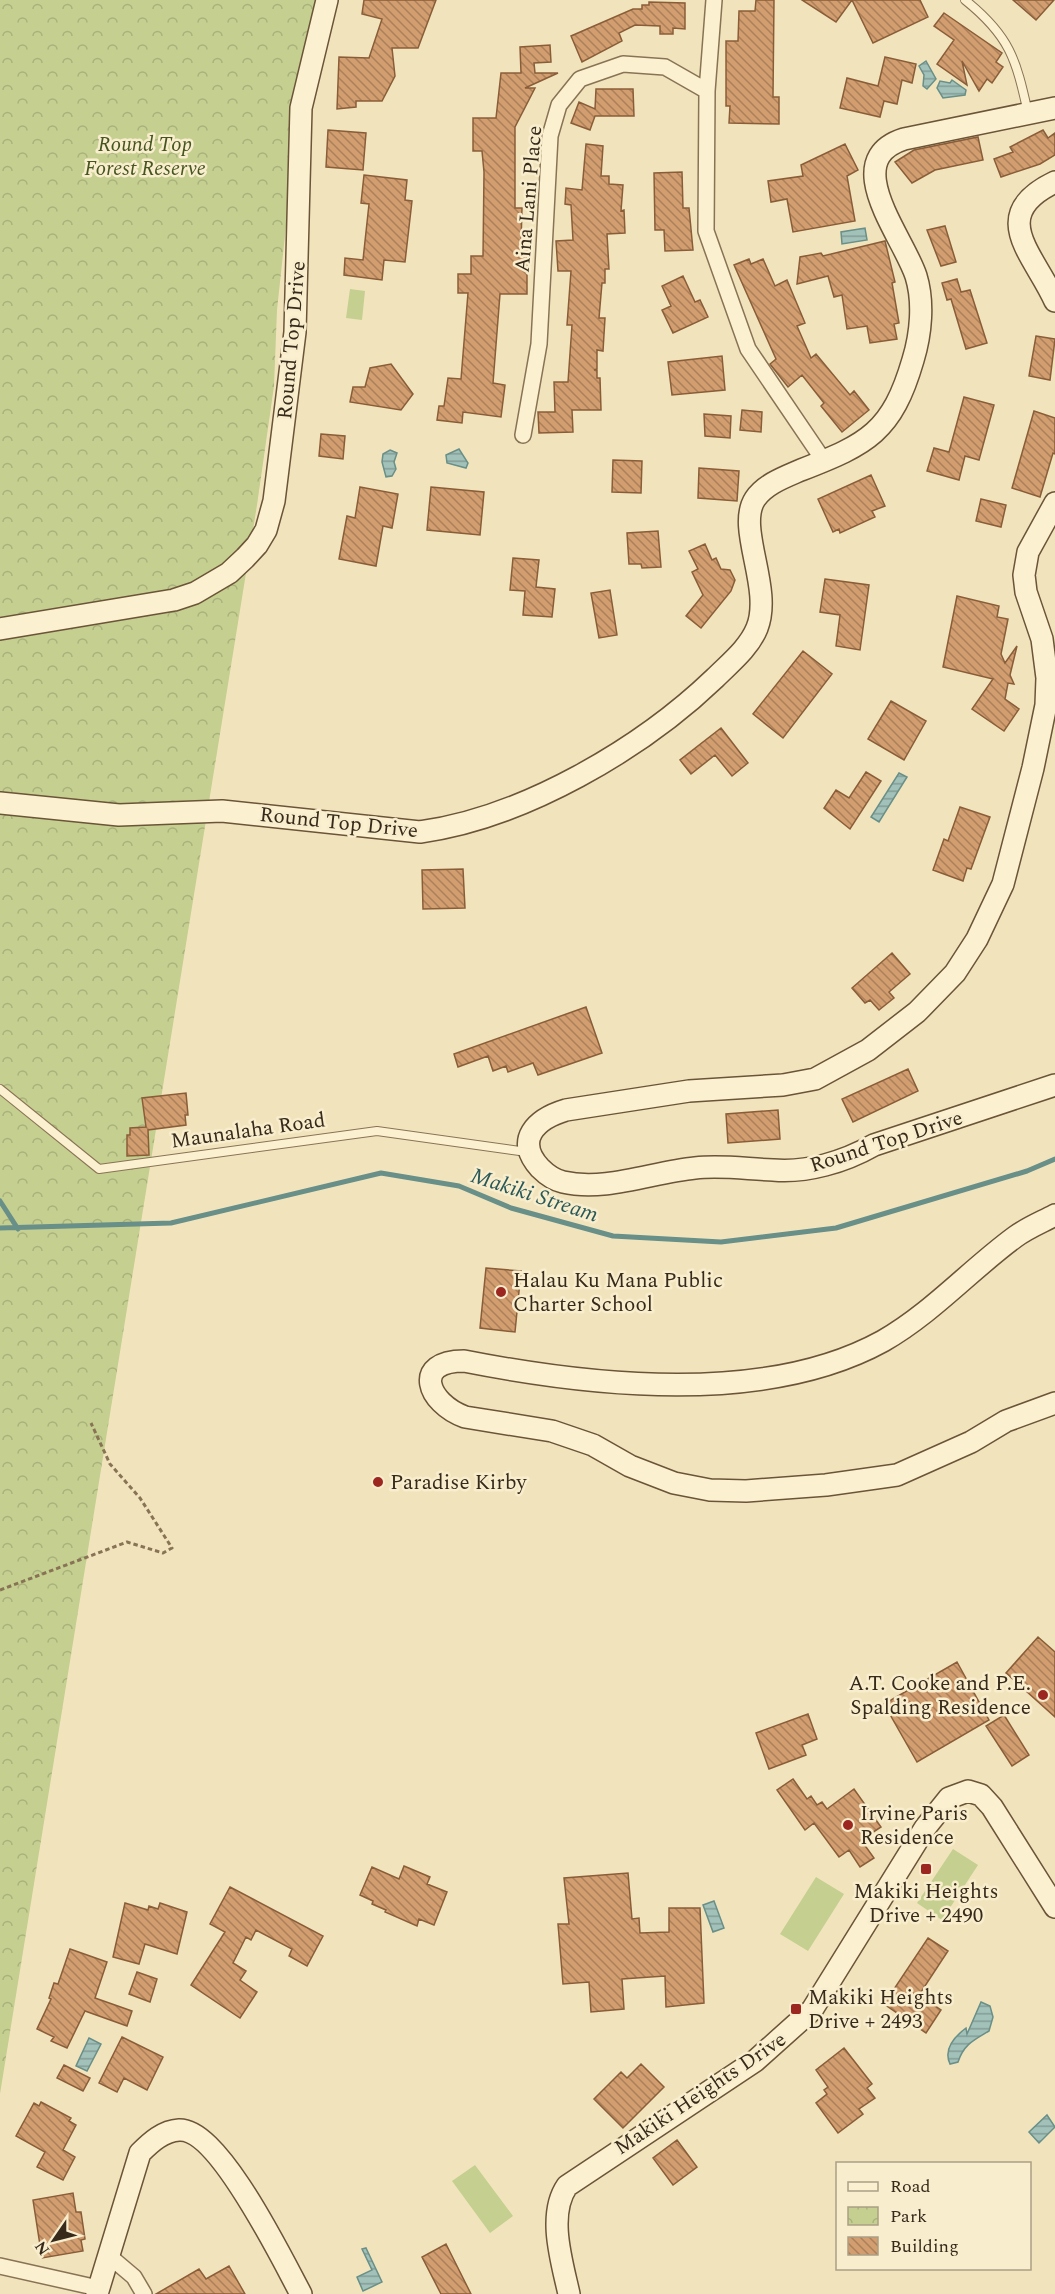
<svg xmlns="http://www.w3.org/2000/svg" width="1055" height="2294" viewBox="0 0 1055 2294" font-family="Spectral,serif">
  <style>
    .park { fill: url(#park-crowns) }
    .pitch { fill: #c4cf90 }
    .water { fill: url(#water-rules); stroke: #688f88; stroke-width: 1.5 }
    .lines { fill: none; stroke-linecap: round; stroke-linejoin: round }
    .stream { stroke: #688f88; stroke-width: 5 }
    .building { fill: url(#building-back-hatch); stroke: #8a5d39; stroke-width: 1.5 }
    .lane-casing { stroke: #897355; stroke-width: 10 }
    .street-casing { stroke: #897355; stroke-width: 18 }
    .secondary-casing { stroke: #6b5438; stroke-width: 24 }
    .path { stroke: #897355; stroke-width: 3; stroke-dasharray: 4.5 3; stroke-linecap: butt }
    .lane { stroke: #fbf0d0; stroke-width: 8 }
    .street { stroke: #fbf0d0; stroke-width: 15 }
    .secondary { stroke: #fbf0d0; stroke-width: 21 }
    .poi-dot { fill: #9c2620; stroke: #f8edcc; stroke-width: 2 }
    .labels { text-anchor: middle; stroke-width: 5; stroke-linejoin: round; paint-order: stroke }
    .park-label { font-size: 21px; font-style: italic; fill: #455520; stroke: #f8edcc }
    .street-label { font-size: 21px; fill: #372a1b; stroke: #f8edcc }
    .poi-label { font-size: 21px; fill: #372a1b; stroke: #f8edcc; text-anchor: start }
    .water-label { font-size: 22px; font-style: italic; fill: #285858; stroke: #f8edcc }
  </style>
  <defs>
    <pattern id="park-crowns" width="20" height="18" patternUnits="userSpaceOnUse" patternTransform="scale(1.5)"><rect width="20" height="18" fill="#c4cf90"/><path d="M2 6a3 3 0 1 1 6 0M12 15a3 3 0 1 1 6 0" fill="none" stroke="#a9b27c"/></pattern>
    <pattern id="water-rules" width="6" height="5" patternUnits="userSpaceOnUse" patternTransform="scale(1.5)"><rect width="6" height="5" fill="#a1c1b9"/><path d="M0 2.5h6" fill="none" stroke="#849d96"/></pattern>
    <pattern id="building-back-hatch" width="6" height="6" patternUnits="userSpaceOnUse" patternTransform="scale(1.5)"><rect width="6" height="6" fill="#d29d6f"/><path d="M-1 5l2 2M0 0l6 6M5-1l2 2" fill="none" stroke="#ab805a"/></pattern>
  </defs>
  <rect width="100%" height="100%" fill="#f1e4bc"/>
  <!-- park -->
  <path class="park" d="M0 0H321L288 208 277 310 274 386 257 505 0 2094Z"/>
  <!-- pitch -->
  <path class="pitch" d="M350 289 365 291 362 320 346 318Z
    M953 1849 978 1865 942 1920 917 1903Z
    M816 1877 844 1894 808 1951 780 1934Z
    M475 2165 513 2216 490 2233 452 2181Z"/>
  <!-- water -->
  <path class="water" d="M926 61 936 79 927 89 923 86 924 75 919 66Z
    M952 80 966 90 965 95 943 98 937 88 940 81 950 83Z
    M865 228 867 240 842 244 841 232Z
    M459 449 468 463 466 468 447 463 446 455Z
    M390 450 397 453 394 462 396 469 392 476 386 477 382 462 383 454Z
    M899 773 907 777 879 822 871 817Z
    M714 1901 724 1928 713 1932 703 1905Z
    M981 2002 990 2006 993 2017 989 2031C974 2040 964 2044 958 2062L950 2064C943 2049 954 2037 966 2028L967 2034Z
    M89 2038 101 2044 87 2071 76 2066Z
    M1047 2115 1055 2127 1039 2143 1029 2132Z
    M366 2248 382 2282 363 2291 357 2277 372 2270 362 2249Z"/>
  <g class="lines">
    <!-- stream -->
    <path class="stream" d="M0 1201 18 1229
      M0 1228 171 1223 381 1173 459 1186 511 1208 613 1236 721 1242 836 1228 1027 1171 1055 1159"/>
  </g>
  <!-- building -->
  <path class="building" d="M364 0H436L418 48H392L395 76 382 101H356V107L337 109 339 57 369 58 382 19 362 14Z
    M756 0H774L773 97H779V124L729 123 730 106H726V41H738L739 11H755Z
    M802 0H852L836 22Z
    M852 0H920L928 17 873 43Z
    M1013 0H1054L1036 20Z
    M649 2 685 3V29L673 28V34H660V26L635 25 619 33 622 41 582 62 571 36 633 9H642V5H649Z
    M944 13 1002 53 996 62 1003 67 992 83 987 79 979 91 962 61 967 85 937 64 954 40 934 26Z
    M550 45 551 62 534 63 535 73H558L525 88H535L515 127V208H522L521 244H527V294H500L493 383 505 385 501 417 463 412 462 423 437 420 439 406H444L448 378 461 379 468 293H458V274H471V256H483L484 172 482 151H473V118H496L501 73H521L520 47Z
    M885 57 916 64 912 83 902 80 897 104 884 101 880 117 840 108 847 78 878 86Z
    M596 89H633L634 116H595L590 130 571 123 579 102 595 109Z
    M328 130 366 133 363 170 326 167Z
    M1043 130 1048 138 1055 133V155L1040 164 1001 177 994 159 1013 152 1010 147Z
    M978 137 983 160 935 170 912 183 895 162 914 150Z
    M586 144 603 146 601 176H609V184L623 185 621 211 624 210 625 233 607 234 609 269H605V283H602L599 318H605L603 351 597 350V369L594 370H597V378H600L601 410H572L573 432 539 433 538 412H555L554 382H568L572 325H567L571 271H558L556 241 573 240 571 205 565 204 566 188 582 190Z
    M845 144 858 170 847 176 855 221 793 232 787 199 771 202 768 181 803 176 801 165Z
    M682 172 683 208H689L693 250 665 251 664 230H655L654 173Z
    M364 175 407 180 405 200 412 201 405 262 384 260 382 280 344 275 345 258 363 260 369 204 361 203Z
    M945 226 956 262 941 266 927 230Z
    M885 241 895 282 892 283 899 323 894 324 897 339 870 343 867 326 847 329 842 295 834 297 828 276 797 284 800 257 821 253 823 256Z
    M749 259 751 264 763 259 775 286 787 280 805 323 797 326 811 358 816 354 850 395 854 391 869 410 842 432 821 406 824 403 802 375 788 387 770 364 776 359 734 265Z
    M683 276 695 302 700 300 708 317 673 333 662 310 671 306 662 286Z
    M957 279 961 292 970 290 987 343 966 349 951 299 947 300 942 283Z
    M1036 336 1055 339 1050 380 1029 376Z
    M722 356 725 390 672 395 668 362Z
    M391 364 413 394 401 410 350 402 353 387H365L370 368Z
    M964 397 994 405 979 460 965 456 959 480 927 471 934 448 949 452Z
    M742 410 762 412 761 432 740 430Z
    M1034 411 1055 418V454L1053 453 1040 497 1012 488Z
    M704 414 731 416 730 438 705 436Z
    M321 434 345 436 343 459 319 456Z
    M613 460 642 461 641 493 612 492Z
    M699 468 739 471 737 501 698 498Z
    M871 475 885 506 872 511 875 517 840 533 839 529 833 532 818 499Z
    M360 487 398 494 392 528 383 526 376 566 339 559 347 516 355 518Z
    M431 487 484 492 480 535 427 530Z
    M981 499 1006 505 1001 527 976 521Z
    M658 531 661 567 642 568 641 564H629L627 533Z
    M705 544 712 560 716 558 721 569 730 570 735 580 731 591 701 628 686 616 703 595 692 572 698 569 689 551Z
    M513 558 539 560 536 587 555 589 552 617 523 615 525 591 510 590Z
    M825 579 869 585 860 650 836 646 840 615 820 612Z
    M610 590 617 635 599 638 591 593Z
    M957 596 999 606 997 617 1008 619 1001 654 1005 663 1017 646 1010 675 1014 684 1008 683 1005 699 1019 709 1004 731 972 709 993 679 943 667Z
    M803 651 832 674 783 738 753 714Z
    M891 701 926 721 904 760 868 739Z
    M721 728 748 763 732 776 715 755 691 774 680 760Z
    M866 772 881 781 850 829 824 808 836 790 849 798Z
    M960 807 990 817 971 869 967 868 963 881 933 870 944 839 948 841Z
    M463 869 465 908 423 909 422 870Z
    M892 953 910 974 889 992 894 998 879 1010 870 1000 865 1003 852 988Z
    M586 1007 602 1053 538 1075 533 1063 508 1072 506 1066 493 1071 488 1056 458 1067 454 1054Z
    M908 1069 918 1091 853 1122 842 1099Z
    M186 1093 188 1115H185L186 1125 148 1130 149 1155 127 1156V1135H130V1128L146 1127 142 1098Z
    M778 1110 780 1139 728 1143 726 1114Z
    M486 1268 521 1271 515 1332 480 1328Z
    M1038 1637 1055 1652V1717L1006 1673Z
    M957 1662 989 1720 917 1762 884 1704Z
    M808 1714 817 1739 802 1745 806 1755 769 1769 756 1733Z
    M1004 1715 1029 1755 1012 1766 986 1726Z
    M793 1779 807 1799 811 1796 817 1805 822 1802 827 1809 854 1789 881 1827 861 1840 874 1858 860 1867 849 1850 839 1857 814 1823 805 1830 777 1790Z
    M404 1866 430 1877 427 1884 447 1892 434 1925 419 1919 417 1926 385 1912 386 1910 372 1904 373 1901 360 1895 372 1867 399 1879Z
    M628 1873 632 1919 639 1918 640 1933 669 1932V1908H700L704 2003 666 2007 665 1976 622 1979 624 2009 591 2012 589 1982 563 1984 558 1924H569L564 1878Z
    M230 1887 323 1936 307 1966 289 1956 292 1949 256 1930 251 1940 246 1937 233 1963 246 1971 240 1980 257 1992 240 2018 191 1985 225 1932 210 1924Z
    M125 1903 148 1910 149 1906 158 1909 160 1903 187 1912 177 1954 145 1944 139 1964 113 1957Z
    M928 1938 948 1951 919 1995 941 2010 926 2033 884 2004Z
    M70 1949 107 1962 95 1998 132 2011 127 2026 85 2011 67 2048 51 2041 54 2037 37 2029 51 1999 49 1998 54 1983 58 1984Z
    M137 1972 157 1979 150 2002 129 1994Z
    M122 2037 163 2057 147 2090 124 2078 117 2092 99 2083Z
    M844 2048 872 2084 867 2088 875 2098 859 2109 863 2114 838 2133 816 2103 827 2094 824 2090 828 2087 816 2070Z
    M641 2064 664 2087 623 2128 594 2099 621 2072 627 2078Z
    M64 2065 90 2078 83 2091 57 2078Z
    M41 2102 71 2118 69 2121 76 2125 63 2150 75 2157 63 2180 37 2167 45 2152 16 2136 34 2103 39 2106Z
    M677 2140 697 2167 673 2185 653 2158Z
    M73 2193 76 2212H81L85 2239 81 2240 83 2251 42 2258 33 2200Z
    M446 2244 471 2294H441L422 2257Z
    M229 2266 245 2294H156L199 2269 206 2279Z"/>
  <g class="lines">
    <defs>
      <path id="lane" d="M965 0C1010 36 1016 59 1028 113
        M0 1089 99 1169 377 1131 527 1152"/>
      <path id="street" d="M714 0 707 91 706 231 748 349 824 461
        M523 435 539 344 550 136 559 105 580 79 623 64 665 67 707 91
        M108 2255 134 2277 144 2294
        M0 2266 98 2288"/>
      <path id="secondary" d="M1055 182C986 215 1034 254 1055 301
        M1055 503 1028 552 1024 575 1026 592 1042 639 1047 678 1046 705 1033 768 1003 884 977 939 955 973 917 1012 868 1050 815 1079 783 1085 689 1091 566 1110C536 1119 514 1140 540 1168 547 1175 554 1180 563 1182 605 1192 653 1172 695 1168 721 1165 746 1169 773 1170 807 1173 844 1162 874 1145L1055 1085
        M0 629 174 600 195 593 229 573 245 558 257 545 266 530 274 501 295 332 301 108 327 0
        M0 803 119 815 222 811 420 832C523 818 641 749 715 678 730 663 749 648 757 628 773 588 736 528 755 499 765 484 785 477 801 470 868 444 892 432 913 360 921 334 924 302 916 276 903 236 838 160 904 139L1055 108
        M1055 1215C1042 1222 1027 1228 1015 1237 970 1270 932 1313 883 1341 765 1406 591 1386 464 1361 412 1361 427 1403 465 1417L552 1431 593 1445 630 1466 674 1483 710 1490 746 1491 826 1485 897 1475 971 1442 1006 1421 1055 1403
        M97 2294 140 2153C151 2142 163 2131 179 2130 219 2128 283 2261 301 2294
        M569 2294C562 2262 547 2215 567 2186L755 2061 812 2010 925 1828 949 1798 968 1791 981 1795 992 1807 1055 1907"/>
    </defs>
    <!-- lane casing -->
    <use href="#lane" class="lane-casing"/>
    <!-- street casing -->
    <use href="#street" class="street-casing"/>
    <!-- secondary casing -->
    <use href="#secondary" class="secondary-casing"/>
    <!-- path -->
    <path class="path" d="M0 1590 127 1542 163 1553 172 1548 140 1498 110 1464 91 1423"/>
    <!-- lane -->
    <use href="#lane" class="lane"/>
    <!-- street -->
    <use href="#street" class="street"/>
    <!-- secondary -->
    <use href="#secondary" class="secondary"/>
  </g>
  <!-- markers -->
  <g class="poi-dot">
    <circle cx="501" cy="1292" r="6"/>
    <circle cx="378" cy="1482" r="6"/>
    <circle cx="1043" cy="1695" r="6"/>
    <circle cx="848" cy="1825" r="6"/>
    <rect x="920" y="1863" width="12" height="12" rx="3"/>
    <rect x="790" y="2003" width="12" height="12" rx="3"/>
  </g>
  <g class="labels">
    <!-- park labels -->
    <g class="park-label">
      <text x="145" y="151">Round Top<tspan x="145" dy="24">Forest Reserve</tspan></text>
    </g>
    <!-- street labels -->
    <g class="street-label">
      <text transform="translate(528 199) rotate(-85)" y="7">Aina Lani Place</text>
      <text transform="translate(291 340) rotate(-85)" y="7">Round Top Drive</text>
      <text transform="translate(339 822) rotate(6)" y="7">Round Top Drive</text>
      <text transform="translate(248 1130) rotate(-8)" y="7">Maunalaha Road</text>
      <text transform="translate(886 1141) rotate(-18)" y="7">Round Top Drive</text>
      <text transform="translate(700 2093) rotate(-34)" y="7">Makiki Heights Drive</text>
    </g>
    <!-- poi labels -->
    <g class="poi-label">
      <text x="513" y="1287">Halau Ku Mana Public<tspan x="513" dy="24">Charter School</tspan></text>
      <text x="390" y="1489">Paradise Kirby</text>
      <text x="1031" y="1690" text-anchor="end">A.T. Cooke and P.E.<tspan x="1031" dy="24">Spalding Residence</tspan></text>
      <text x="860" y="1820">Irvine Paris<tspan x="860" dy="24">Residence</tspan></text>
      <text x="926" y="1898" text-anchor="middle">Makiki Heights<tspan x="926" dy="24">Drive + 2490</tspan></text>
      <text x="808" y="2004">Makiki Heights<tspan x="808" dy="24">Drive + 2493</tspan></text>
    </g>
    <!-- water labels -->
    <g class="water-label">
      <text transform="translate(535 1194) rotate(18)" y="8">Makiki Stream</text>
    </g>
  </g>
  <!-- legend -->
  <rect x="836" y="2162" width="195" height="108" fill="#f8edcc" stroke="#ab9f85" stroke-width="1.5"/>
  <rect x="848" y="2182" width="30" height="9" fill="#fbf0d0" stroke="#ab9f85" stroke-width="1.5"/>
  <text x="890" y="2192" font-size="18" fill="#372a1b">Road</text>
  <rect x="848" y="2207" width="30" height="18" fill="url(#park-crowns)" stroke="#ab9f85" stroke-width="1.5"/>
  <text x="890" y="2222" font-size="18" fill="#372a1b">Park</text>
  <rect x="848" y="2237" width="30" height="18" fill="url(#building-back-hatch)" stroke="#ab9f85" stroke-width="1.5"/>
  <text x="890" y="2252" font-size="18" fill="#372a1b">Building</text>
  <!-- north arrow -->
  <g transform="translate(54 2240) rotate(235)" stroke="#f8edcc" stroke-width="4.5" paint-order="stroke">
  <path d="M0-4.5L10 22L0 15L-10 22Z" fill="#372a1b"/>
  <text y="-9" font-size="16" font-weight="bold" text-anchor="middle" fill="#372a1b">N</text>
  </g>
</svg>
